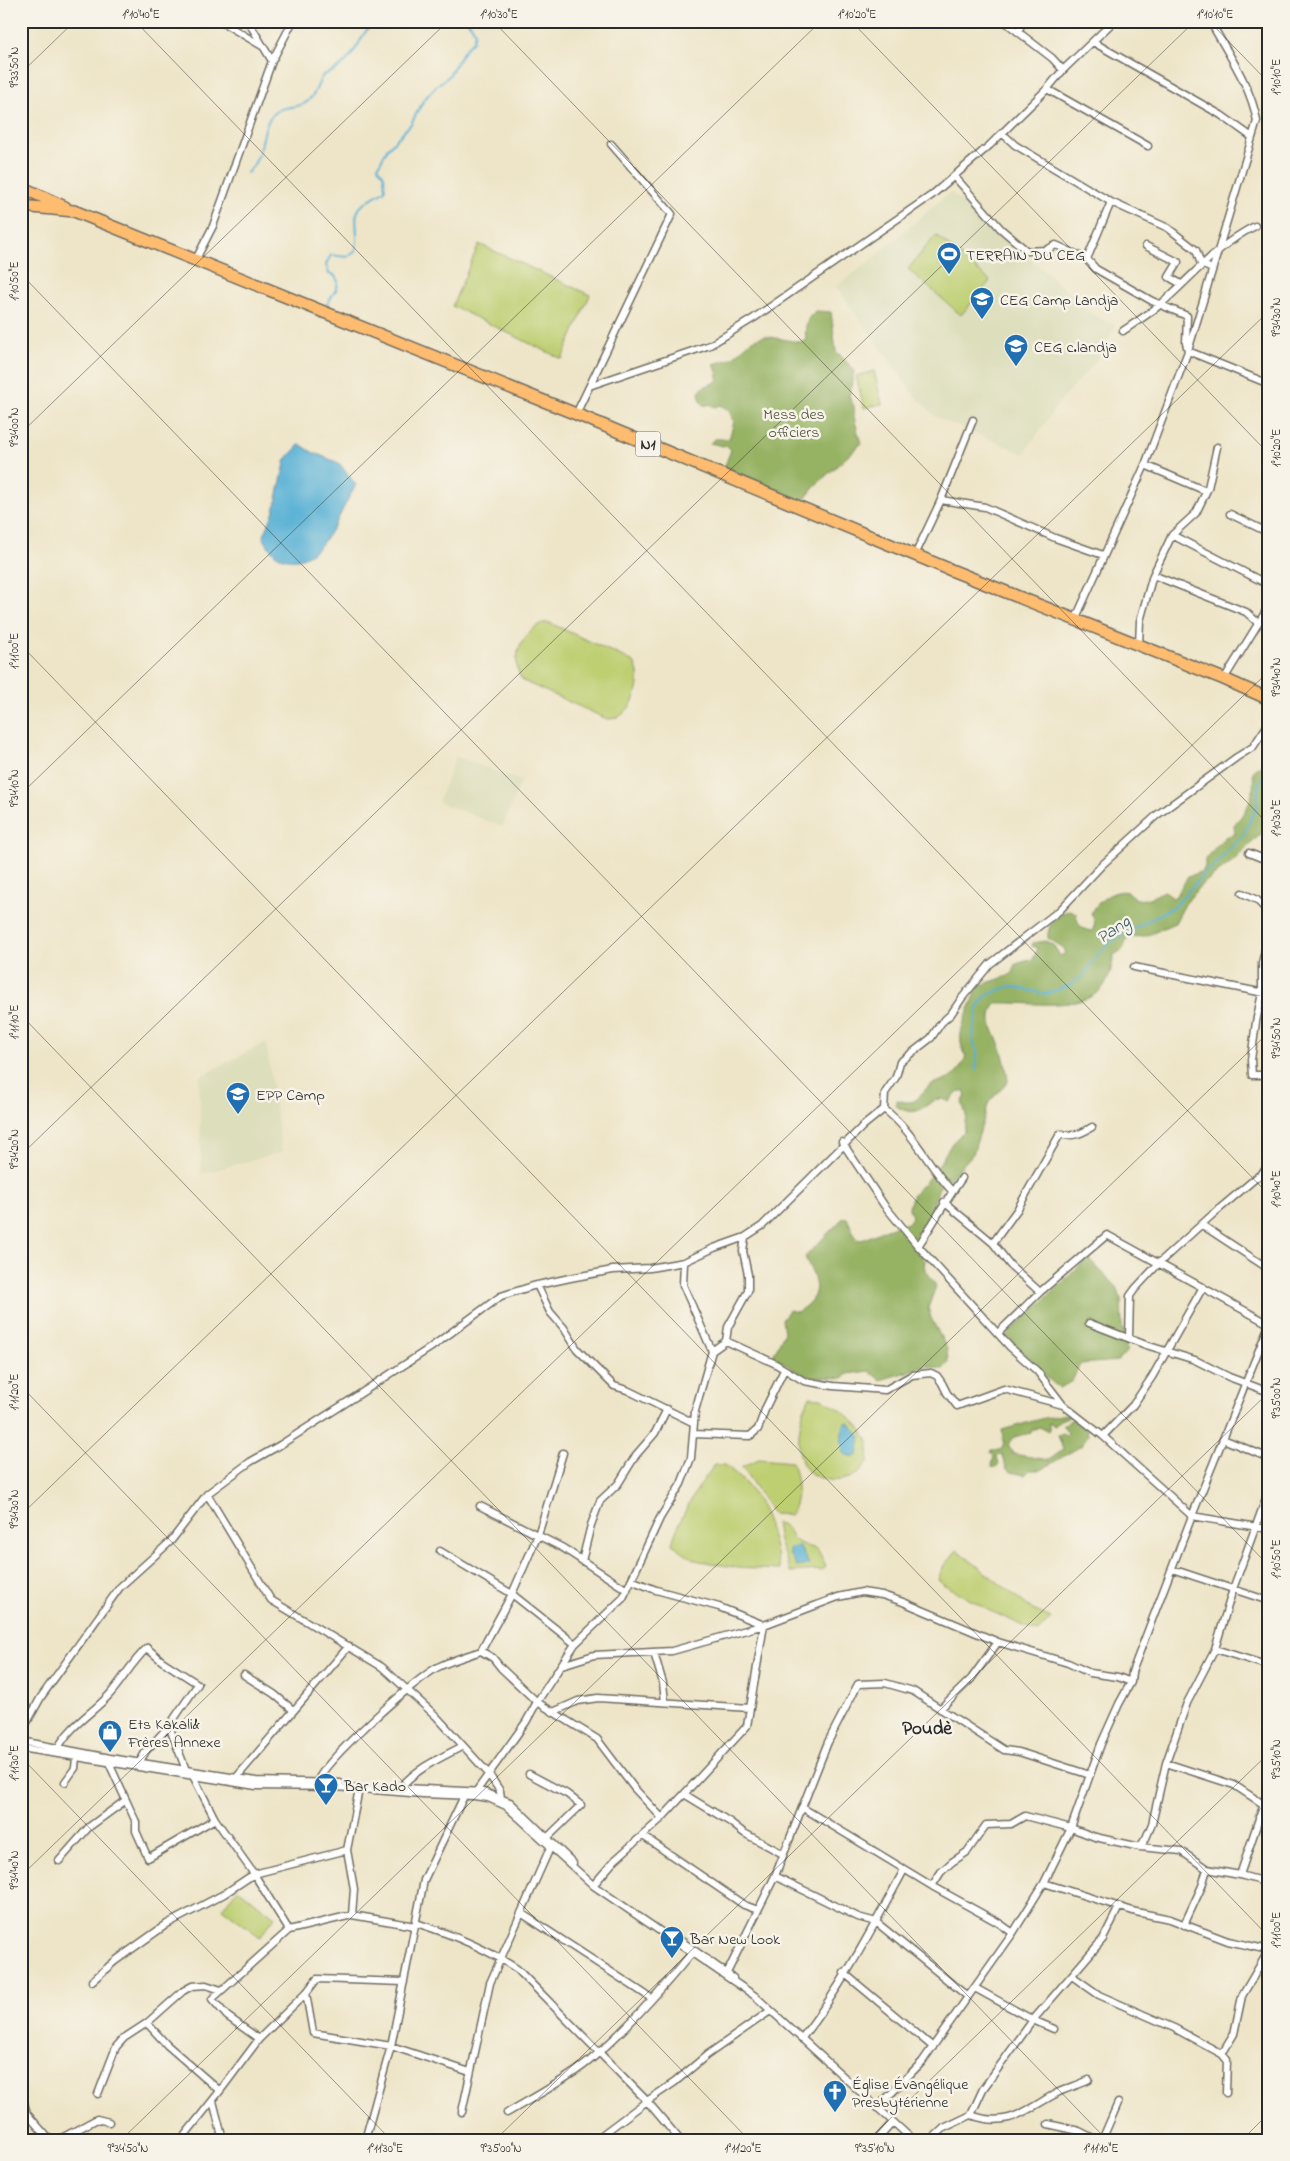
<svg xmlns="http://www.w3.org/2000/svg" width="1290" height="2161" viewBox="0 0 1290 2161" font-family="'Indie Flower',sans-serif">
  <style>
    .built { fill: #dddebc }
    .green { fill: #becf72; stroke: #747d4e }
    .forest { fill: #96b264; stroke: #606e48 }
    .water { fill: #57b0d5; stroke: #416e80 }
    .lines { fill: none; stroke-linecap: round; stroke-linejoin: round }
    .stream { stroke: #57b0d5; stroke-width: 2 }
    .minor-casing { stroke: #6f6c62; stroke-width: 9 }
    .trunk-casing { stroke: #6f6c62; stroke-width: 14 }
    .minor { stroke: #fff; stroke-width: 6 }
    .trunk { stroke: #fdbc6f; stroke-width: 11 }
    .ticks { fill: none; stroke: #2b2b2b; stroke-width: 1; stroke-opacity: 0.45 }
    .labels { text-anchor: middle; stroke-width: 5; stroke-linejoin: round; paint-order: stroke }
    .shield { fill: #f7f3e8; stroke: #686764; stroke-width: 1 }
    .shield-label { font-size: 15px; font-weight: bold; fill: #2b2b2b }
    .poi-label { font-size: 16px; fill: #2b2b2b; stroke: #f7f3e8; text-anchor: start }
    .park-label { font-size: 16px; fill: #50543d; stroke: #f7f3e8 }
    .water-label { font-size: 18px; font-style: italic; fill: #3a5a66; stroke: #f7f3e8 }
    .quarter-label { font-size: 19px; font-weight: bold; fill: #2b2b2b; stroke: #f7f3e8 }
    .neatline { fill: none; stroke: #2b2b2b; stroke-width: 2 }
    .ticks-label { font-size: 12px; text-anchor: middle; fill: #2b2b2b }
  </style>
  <rect width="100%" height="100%" fill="#f7f3e8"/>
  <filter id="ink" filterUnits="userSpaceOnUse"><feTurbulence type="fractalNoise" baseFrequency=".02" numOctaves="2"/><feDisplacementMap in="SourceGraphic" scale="10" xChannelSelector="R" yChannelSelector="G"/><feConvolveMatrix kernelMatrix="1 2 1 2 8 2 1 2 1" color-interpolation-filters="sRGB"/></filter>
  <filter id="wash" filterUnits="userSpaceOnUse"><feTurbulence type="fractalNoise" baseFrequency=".0096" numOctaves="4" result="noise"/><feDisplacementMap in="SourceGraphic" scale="20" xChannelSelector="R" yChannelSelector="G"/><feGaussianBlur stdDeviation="1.12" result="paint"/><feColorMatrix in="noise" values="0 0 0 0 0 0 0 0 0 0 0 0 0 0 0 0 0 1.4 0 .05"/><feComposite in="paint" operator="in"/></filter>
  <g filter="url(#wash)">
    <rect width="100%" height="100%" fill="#eee5c8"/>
    <!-- built -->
    <path class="built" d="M950 192 1048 274 1093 315 1115 326 1102 354 1058 404 1024 454 936 417 914 395 836 286 866 264Z
      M456 756 521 781 503 827 438 802Z
      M266 1042 282 1152 201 1174 199 1077Z"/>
    <!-- green -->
    <path class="green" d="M936 235 990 281 961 315 908 269Z
      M479 244 590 295 562 359 452 306Z
      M874 371 882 404 864 408 856 376Z
      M542 623H550L634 662C646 680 632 721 607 719L523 681C508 662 522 632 542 623Z
      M810 1397 821 1398 841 1410 859 1426 869 1443 868 1462C864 1466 861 1471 857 1474 841 1485 810 1482 802 1462 795 1445 800 1413 810 1397Z
      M759 1459 792 1462C798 1481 800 1496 791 1515L773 1514 742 1467Z
      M715 1465H725C765 1495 769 1524 780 1570L738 1568 695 1560 672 1544C677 1522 700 1482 715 1465Z
      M776 1523C788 1524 787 1532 794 1539 800 1545 809 1547 817 1549L826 1567 821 1570 790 1572 779 1541Z
      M957 1550 1033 1610 1051 1618 1038 1632 1035 1631 988 1610 943 1584 938 1579 944 1565Z
      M238 1889 275 1917 260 1937 222 1908Z"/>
    <!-- forest -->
    <path class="forest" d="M815 311 831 312 836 351 854 370 849 397 854 406V417L861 444 817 484 803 501 724 468 731 450 728 447 710 443 715 439H729L734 422 729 411 721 405 715 407 709 404 705 406 700 401 699 391C711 379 725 389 714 364L731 359 753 340 764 336 799 342 806 341C805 328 805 320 815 311Z
      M1269 748V826L1234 860 1200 886 1185 904 1175 923C1163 927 1145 940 1134 936L1127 939 1123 949 1114 955C1112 963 1111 974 1107 981 1090 1015 1027 1001 996 1003 984 1022 996 1033 1002 1051 1005 1061 1007 1071 1008 1082L989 1102 973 1154 949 1179 939 1187 925 1231 909 1243 925 1260 924 1267 936 1286 928 1308 931 1318 947 1349 948 1363 943 1369 927 1366 880 1380 869 1371 848 1374 843 1378 813 1377 801 1374 773 1356 784 1333 782 1319 789 1310 797 1312C825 1295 816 1281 805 1257L843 1218H847L856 1239 862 1240 887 1229 908 1223 912 1217 909 1208 912 1196 935 1171 952 1143 964 1131 966 1115 962 1102 966 1096 964 1090 957 1093 950 1102C928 1089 924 1126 895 1105L897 1100C918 1106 916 1098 929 1086 933 1083 939 1082 944 1080 956 1075 963 1067 966 1055 951 1034 972 1009 978 986L1008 976 1013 973 1016 964 1033 959 1038 948 1032 946 1033 943 1046 941 1054 946 1060 956 1066 953 1064 948 1048 938C1047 924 1057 915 1069 910L1076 913C1077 924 1081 930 1092 931 1096 924 1095 919 1091 913 1097 902 1114 888 1127 892 1131 894 1133 898 1137 899 1146 901 1155 896 1163 891L1168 893 1172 898 1175 897 1188 877 1202 871 1205 867V859L1222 840 1225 837 1235 834 1234 825C1250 807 1255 795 1253 772L1256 768 1262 766 1269 755Z
      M1088 1258 1117 1287 1121 1299 1122 1328 1127 1341 1126 1352 1118 1361 1080 1364 1072 1381 1060 1388C1047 1380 1044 1372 1034 1362 1025 1353 1015 1346 1007 1335Z
      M1071 1413 1073 1415 1060 1420 1055 1426 1049 1423V1431L1039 1427 1032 1430 1031 1433C1023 1435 1012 1435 1008 1445L1013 1454 1049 1460 1063 1450 1058 1435 1063 1433 1065 1436 1068 1433 1063 1425 1074 1418 1080 1422 1087 1430 1088 1435 1081 1446 1040 1470H1030L1025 1475 1011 1472 1006 1468 1003 1455 1000 1454 997 1457 999 1465 993 1468 992 1466 994 1456 991 1453 992 1450H1001L1004 1444 1002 1430 1040 1419Z"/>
    <!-- water -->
    <path class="water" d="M300 444 312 452 339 463 356 485C341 508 327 555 297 559 290 560 281 559 275 554 270 550 267 543 263 538L274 511 286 459Z
      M846 1422 850 1424 861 1437 858 1455 853 1457 844 1454C841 1444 840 1432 846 1422Z
      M799 1546 809 1564V1565L797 1567 789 1554V1549Z"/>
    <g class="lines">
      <!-- stream -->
      <path class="stream" d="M247 173C266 155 259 129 273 114 282 104 298 110 308 101 317 93 317 84 323 75 345 69 354 53 364 34 367 30 371 26 373 21
        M327 304 337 288 338 281 334 275 329 274 326 264 331 255 347 257 355 252C361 236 352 219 359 209 365 200 377 196 385 190L384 176 378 167 387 149 411 124 423 101 437 85 448 77 465 49 473 41 475 32 471 25 467 21
        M976 1070 977 1049 972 1040 979 1004 987 995 1010 986 1046 994 1068 986 1083 976 1099 953 1113 940 1175 906 1206 871 1213 868 1227 851 1242 838 1257 806 1258 785 1269 769"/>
    </g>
  </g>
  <g filter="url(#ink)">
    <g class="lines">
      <defs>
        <path id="minor" d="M220 21 262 46
          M248 21 272 61
          M1004 21 1052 58 1063 70
          M1018 32 1023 21
          M1093 42 1221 115 1252 137
          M1047 89 1148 146
          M1002 133 1015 145 1111 202 1168 228 1196 250 1201 264 1212 269
          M954 176 1001 229 1027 251 1046 250 1056 245 1087 259 1096 269 1152 301 1187 316 1186 343 1188 351 1269 384
          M1146 246 1178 262 1169 277 1181 284
          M1087 259 1111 202
          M195 261 213 226 272 61 293 21
          M1123 331C1136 322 1149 314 1161 304 1192 277 1217 245 1255 226
          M592 385 710 345 754 318 932 195 990 145 1047 89 1063 70 1114 21
          M576 414 672 214 611 144
          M1145 465 1206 491
          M941 500 985 507 1055 538 1103 555
          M1230 514 1269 533
          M1172 535 1269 585
          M915 555 941 500 973 420
          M1153 575 1246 612 1258 623
          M1075 620 1145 465 1188 351 1257 121C1251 86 1227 52 1210 21
          M1139 645 1140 621 1153 575 1172 535 1196 513 1208 488 1217 447
          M1224 679 1269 606
          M1249 853 1269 861
          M1242 893 1257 900 1269 913
          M1269 934 1262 963V993L1256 1022 1251 1060 1252 1075H1264L1269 1078
          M1134 967 1269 994
          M884 1109C913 1131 928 1165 952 1191
          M842 1142 884 1205 918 1246 1010 1347 1037 1371 1063 1405 1103 1436 1192 1516 1269 1529
          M944 1202 993 1243 1010 1265 1040 1292
          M1202 1225 1269 1269
          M993 1243 1017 1210 1060 1134C1073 1137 1081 1134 1092 1127
          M918 1246C933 1224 946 1200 962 1178
          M537 1285 550 1312 564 1328 577 1349 614 1386 627 1390 694 1423
          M1089 1323 1146 1345 1195 1360 1229 1377 1269 1392
          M998 1333 1040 1292 1107 1235 1269 1324
          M1129 1338 1130 1296 1135 1289 1160 1262 1212 1215 1269 1167
          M726 1341 774 1363 804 1381 833 1386 885 1390 912 1375 931 1373 937 1376 942 1383 947 1393 957 1406 1004 1389 1063 1405
          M712 1351 726 1341 728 1327 748 1291V1275L743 1251 745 1237
          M693 1434 750 1436 758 1429 766 1407 784 1370
          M1103 1436 1133 1405 1152 1377 1203 1287
          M1223 1439 1269 1458
          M207 1494 271 1600 382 1667 436 1716 488 1773 500 1791 501 1798
          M480 1506 563 1548 627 1590
          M440 1551 512 1594 575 1644
          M582 1561 591 1525 600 1501 618 1484 636 1455 655 1433 667 1409
          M1172 1569 1269 1601
          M1215 1649 1269 1666
          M481 1651 512 1594 538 1535 563 1453
          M654 1653 663 1683 665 1702
          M562 1665 594 1655 672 1651 764 1625 838 1597 862 1592 882 1595 903 1602 998 1642 1068 1663 1090 1673 1118 1677 1131 1682
          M244 1675 274 1694 293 1710
          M940 1709 971 1679 998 1642
          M553 1712 578 1701 598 1698 750 1708
          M169 1726 186 1770
          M21 1737 25 1726 41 1697 120 1587 171 1541 207 1494 250 1462 280 1445 355 1397 430 1348 501 1296 533 1286 570 1278 613 1270 650 1268 684 1262 714 1248 745 1237 762 1226 863 1126 884 1109 885 1093 896 1077 900 1062 931 1038 941 1023 951 1014 962 998 990 964 1060 910 1102 865 1157 815 1237 757 1253 747 1269 723
          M21 1741 110 1758 256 1781 340 1783
          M21 1748 256 1786 336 1787 423 1794 474 1796 488 1798 506 1806 594 1886 755 1996 913 2140
          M58 1748C70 1725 93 1713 110 1694 123 1679 133 1661 147 1648L162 1661 198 1684 169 1726 146 1751 139 1763
          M109 1763 136 1822V1831L148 1858 215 1819
          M1166 1763 1234 1785 1263 1804
          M529 1774 567 1794 581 1805 547 1838
          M193 1776 215 1819 254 1874 289 1930
          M236 1778 349 1646
          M65 1782 75 1768 76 1757
          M317 1782C325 1760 415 1679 438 1667 452 1660 467 1656 481 1651L493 1658 501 1668 537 1702 597 1739 634 1788 662 1818
          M400 1788C417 1768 440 1758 463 1746
          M405 1788 484 1792 510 1802 573 1863
          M475 1793 526 1722 537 1702 575 1644 623 1598 660 1518 681 1484 691 1458 695 1411 712 1351 683 1285 684 1262
          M684 1794 730 1822 744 1833 783 1854
          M803 1808 932 1886 999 1923 1013 1933
          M1259 1817 1269 1820
          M643 1836 744 1905 758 1910
          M1140 1847 1146 1838 1152 1824 1166 1763 1187 1703 1215 1649 1233 1589 1269 1490
          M59 1861 89 1827 126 1800
          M1240 1875 1269 1789
          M775 1876 858 1917 876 1922 967 1996
          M596 1882 615 1860 662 1818 747 1726 764 1625 719 1607 656 1590 631 1580
          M1044 1883 1136 1912 1170 1919 1228 1941 1269 1950 1242 1996 1234 2034 1222 2054 1227 2060 1226 2093
          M932 1886 941 1872 952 1862 967 1852 986 1825 1011 1824 1025 1816 1071 1828 1095 1837 1140 1847 1181 1851 1207 1869 1240 1875 1269 1883
          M521 1913 651 1998
          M352 1915 354 1889 347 1850 359 1789
          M416 1923C451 1934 487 1949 517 1969L647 2101 675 2082 707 2055 770 2011
          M1184 1925 1202 1886 1207 1869
          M670 1933 733 1978
          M727 1973 775 1876 828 1742 858 1684 885 1683 913 1691 1004 1750 1019 1752 1090 1775
          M844 1973 933 2047
          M1072 1976 1099 1995 1174 2028 1222 2054
          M92 1981 115 1961 167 1924 224 1894 254 1874 347 1850
          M975 1988 1033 2020 1054 2029
          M306 1993 313 2033 391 2046 470 2072
          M147 2023 167 2045 220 2091
          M259 2039 227 2016 212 1999 289 1930 352 1915 415 1926
          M801 2039C842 1987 873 1927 904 1870
          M21 2092 27 2114 50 2140
          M98 2094 116 2047 124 2038 147 2023 183 1991 192 1986 206 1985 221 1990
          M213 2101 223 2140
          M877 2108 922 2062 1013 1933 1044 1883 1071 1828 1101 1744 1119 1704 1131 1682 1132 1672 1192 1516 1269 1325
          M462 2112 490 1983 550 1848
          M507 2113C534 2097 563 2082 588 2062 623 2033 662 1989 691 1954
          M971 2115C1009 2129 1025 2110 1057 2093 1067 2088 1079 2085 1089 2080
          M1048 2124 1079 2131 1097 2140
          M58 2140 97 2119 109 2122
          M181 2140 220 2091 259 2039 306 1993 317 1979 404 1982
          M365 2140 391 2046 424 1880 464 1796
          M595 2140 647 2101 680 2140
          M877 2140 893 2122
          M931 2140 944 2128 971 2115 983 2089 1033 2020 1103 1939 1119 1907
          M1102 2140 1118 2103"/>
        <path id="trunk" d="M21 187 65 207
          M21 206 74 211 576 414 951 570 1224 679 1269 699"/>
      </defs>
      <!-- minor casing -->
      <use href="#minor" class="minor-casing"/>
      <!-- trunk casing -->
      <use href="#trunk" class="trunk-casing"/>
      <!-- minor -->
      <use href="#minor" class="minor"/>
      <!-- trunk -->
      <use href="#trunk" class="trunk"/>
    </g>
  </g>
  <!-- ticks -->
  <path class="ticks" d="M135 21 1269 1195M493 21 1269 825M851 21 1269 454M1209 21 1269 83M21 73 75 21M21 274 1269 1566M21 433 448 21M21 645 1269 1937M21 794 821 21M21 1015 1107 2140M21 1155 1195 21M21 1386 749 2140M21 1515 1269 311M21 1757 391 2140M21 1876 1269 671M21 2127 33 2140M121 2140 1269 1032M495 2140 1269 1392M868 2140 1269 1753M1242 2140 1269 2113"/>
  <!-- icons -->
  <defs>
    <symbol id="stadium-pin" viewBox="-11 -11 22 30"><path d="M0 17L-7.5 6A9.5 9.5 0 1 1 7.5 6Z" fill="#1f6fb2" stroke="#f7f3e8"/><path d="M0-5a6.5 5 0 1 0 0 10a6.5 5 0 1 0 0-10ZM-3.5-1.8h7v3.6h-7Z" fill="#fff"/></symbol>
    <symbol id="school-pin" viewBox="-11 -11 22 30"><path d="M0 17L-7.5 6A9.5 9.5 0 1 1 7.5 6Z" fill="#1f6fb2" stroke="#f7f3e8"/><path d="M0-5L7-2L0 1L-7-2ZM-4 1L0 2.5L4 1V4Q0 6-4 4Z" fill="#fff"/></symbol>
    <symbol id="shop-pin" viewBox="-11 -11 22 30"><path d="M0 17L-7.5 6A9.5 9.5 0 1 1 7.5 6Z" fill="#1f6fb2" stroke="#f7f3e8"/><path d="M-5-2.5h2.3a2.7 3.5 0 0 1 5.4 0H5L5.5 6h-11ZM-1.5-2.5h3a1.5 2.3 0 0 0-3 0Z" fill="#fff"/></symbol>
    <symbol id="bar-pin" viewBox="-11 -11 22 30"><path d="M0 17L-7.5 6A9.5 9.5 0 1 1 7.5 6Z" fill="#1f6fb2" stroke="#f7f3e8"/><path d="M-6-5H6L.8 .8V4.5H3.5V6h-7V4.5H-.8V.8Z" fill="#fff"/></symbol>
    <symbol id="church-pin" viewBox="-11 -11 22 30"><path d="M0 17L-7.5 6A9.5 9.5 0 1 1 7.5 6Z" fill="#1f6fb2" stroke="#f7f3e8"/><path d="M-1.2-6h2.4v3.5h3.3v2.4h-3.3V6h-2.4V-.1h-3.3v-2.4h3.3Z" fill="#fff"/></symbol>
  </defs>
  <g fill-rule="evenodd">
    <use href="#stadium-pin" x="935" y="240" width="28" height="38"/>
    <use href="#school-pin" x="968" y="285" width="28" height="38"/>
    <use href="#school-pin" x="1002" y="332" width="28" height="38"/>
    <use href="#school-pin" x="224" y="1080" width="28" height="38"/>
    <use href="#shop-pin" x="96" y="1718" width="28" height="38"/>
    <use href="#bar-pin" x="312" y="1771" width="28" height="38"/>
    <use href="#bar-pin" x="658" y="1924" width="28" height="38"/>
    <use href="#church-pin" x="821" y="2078" width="28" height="38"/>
  </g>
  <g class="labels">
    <!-- shield labels -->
    <rect class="shield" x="635.5" y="431.5" width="25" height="25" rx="4"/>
    <g class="shield-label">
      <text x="648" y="449">N1</text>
    </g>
    <!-- poi labels -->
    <g class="poi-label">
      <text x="966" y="260">TERRAIN DU CEG</text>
      <text x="1000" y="305">CEG Camp Landja</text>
      <text x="1034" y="352">CEG c.landja</text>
      <text x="256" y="1100">EPP Camp</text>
      <text x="128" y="1729">Ets Kakali&amp;<tspan x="128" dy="18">Frères Annexe</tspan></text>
      <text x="344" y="1791">Bar Kado</text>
      <text x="690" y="1944">Bar New Look</text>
      <text x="852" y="2089">Église Évangélique<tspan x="852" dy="18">Presbytérienne</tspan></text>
    </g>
    <!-- park labels -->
    <g class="park-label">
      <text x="794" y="419">Mess des<tspan x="794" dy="18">officiers</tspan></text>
    </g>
    <!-- water labels -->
    <g class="water-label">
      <text transform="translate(1113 929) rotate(-34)" y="6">Pang</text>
    </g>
    <!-- quarter labels -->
    <g class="quarter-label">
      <text x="927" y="1734">Poudè</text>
    </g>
  </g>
  <!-- margin -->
  <rect width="1290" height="2161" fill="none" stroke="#f7f3e8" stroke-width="55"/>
  <rect x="28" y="28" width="1234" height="2106" class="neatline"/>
  <g class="ticks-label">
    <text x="141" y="18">1°10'40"E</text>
    <text x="499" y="18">1°10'30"E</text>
    <text x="857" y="18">1°10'20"E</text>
    <text x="1215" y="18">1°10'10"E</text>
    <text transform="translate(14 67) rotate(-90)" y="4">9°33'50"N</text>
    <text transform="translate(1276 77) rotate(-90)" y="4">1°10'10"E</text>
    <text transform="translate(14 281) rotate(-90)" y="4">1°10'50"E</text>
    <text transform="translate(1276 317) rotate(-90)" y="4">9°34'30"N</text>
    <text transform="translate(14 427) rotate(-90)" y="4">9°34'00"N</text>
    <text transform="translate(1276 448) rotate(-90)" y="4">1°10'20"E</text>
    <text transform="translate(14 651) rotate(-90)" y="4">1°11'00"E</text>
    <text transform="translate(1276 677) rotate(-90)" y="4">9°34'40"N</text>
    <text transform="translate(14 788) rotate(-90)" y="4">9°34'10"N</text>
    <text transform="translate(1276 818) rotate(-90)" y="4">1°10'30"E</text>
    <text transform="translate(14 1022) rotate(-90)" y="4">1°11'10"E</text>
    <text transform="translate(1276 1038) rotate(-90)" y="4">9°34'50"N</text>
    <text transform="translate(14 1149) rotate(-90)" y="4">9°34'20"N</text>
    <text transform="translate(1276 1189) rotate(-90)" y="4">1°10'40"E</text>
    <text transform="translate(14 1392) rotate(-90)" y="4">1°11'20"E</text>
    <text transform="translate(1276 1398) rotate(-90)" y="4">9°35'00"N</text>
    <text transform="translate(14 1509) rotate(-90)" y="4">9°34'30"N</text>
    <text transform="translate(1276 1559) rotate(-90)" y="4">1°10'50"E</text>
    <text transform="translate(1276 1759) rotate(-90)" y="4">9°35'10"N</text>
    <text transform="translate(14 1763) rotate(-90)" y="4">1°11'30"E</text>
    <text transform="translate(14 1870) rotate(-90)" y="4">9°34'40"N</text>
    <text transform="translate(1276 1930) rotate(-90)" y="4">1°11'00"E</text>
    <text x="128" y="2152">9°34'50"N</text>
    <text x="385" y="2152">1°11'30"E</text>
    <text x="501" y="2152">9°35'00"N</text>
    <text x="743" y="2152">1°11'20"E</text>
    <text x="875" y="2152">9°35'10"N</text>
    <text x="1101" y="2152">1°11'10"E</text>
  </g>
</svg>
